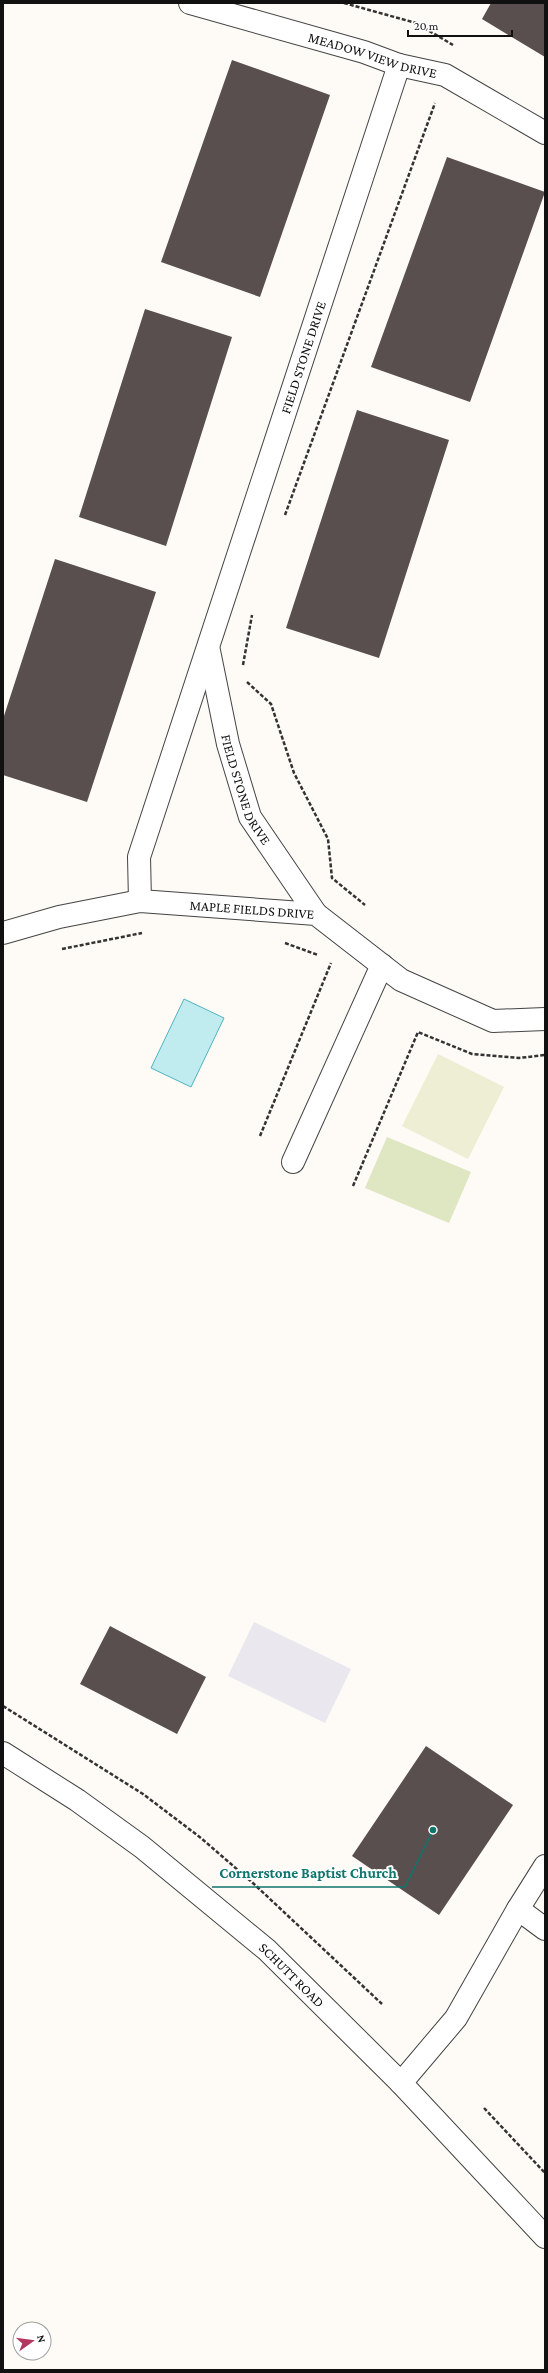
<svg xmlns="http://www.w3.org/2000/svg" width="548" height="2373" viewBox="0 0 548 2373" font-family="'Crimson Pro',serif">
  <style>
    .industrial { fill: #ebe7ee }
    .green { fill: #dfe6c2 }
    .pitch { fill: #edeed3 }
    .water { fill: #c0ecf0; stroke: #4fb4bf }
    .building { fill: #584f4e }
    .lines { fill: none; stroke-linecap: round; stroke-linejoin: round }
    .minor-casing { stroke: #444; stroke-width: 24 }
    .path { stroke: #333; stroke-width: 2.5; stroke-dasharray: 4 2; stroke-linecap: butt }
    .minor { stroke: #fff; stroke-width: 22 }
    .labels { text-anchor: middle; stroke-width: 4; stroke-linejoin: round; paint-order: stroke }
    .street-label { font-size: 14px; fill: #111; stroke: #fff }
    .leader { fill: none; stroke: #0f766e; stroke-width: 1.5 }
    .callout-dot { fill: #0f766e; stroke: #fff; stroke-width: 1.5 }
    .callout-label { font-size: 15px; text-anchor: middle; font-weight: bold; fill: #0f766e; stroke: #fff; stroke-width: 4; stroke-linejoin: round; paint-order: stroke }
  </style>
  <rect width="100%" height="100%" fill="#fefaf6"/>
  <!-- industrial -->
  <path class="industrial" d="M254 1622 351 1669 325 1723 228 1676Z"/>
  <!-- green -->
  <path class="green" d="M387 1137 471 1172 449 1223 365 1188Z"/>
  <!-- pitch -->
  <path class="pitch" d="M438 1054 504 1087 468 1159 402 1126Z"/>
  <!-- water -->
  <path class="water" d="M184 999 224 1018 191 1087 151 1068Z"/>
  <!-- building -->
  <path class="building" d="M491 3H545V57L482 19Z
    M232 60 330 95 260 297 161 262Z
    M447 157 545 192 470 402 371 367Z
    M145 309 232 337 166 546 79 517Z
    M357 410 449 440 379 658 286 628Z
    M55 559 156 592 87 802 3 775V719Z
    M110 1626 206 1677 177 1734 80 1684Z
    M426 1746 513 1805 439 1915 352 1856Z"/>
  <g class="lines">
    <defs>
      <g id="minor">
        <path id="s1" d="M190 3 364 52 399 65 445 75 545 133"/>
        <path id="s2" d="M209 651 228 744 250 817 316 914"/>
        <path id="s3" d="M140 901 139 857 399 65"/>
        <path id="s4" d="M3 933 59 917 140 901 316 914 401 980 493 1021 545 1019"/>
        <path d="M293 1162 382 965"/>
        <path id="s5" d="M3 1753 77 1800 142 1847 267 1950 401 2083 545 2237"/>
        <path d="M518 1909 545 1929"/>
        <path d="M401 2083 456 2018 518 1909 545 1866"/>
      </g>
    </defs>
    <!-- minor casing -->
    <use href="#minor" class="minor-casing"/>
    <!-- path -->
    <path class="path" d="M344 3 416 23 453 45
      M285 515 435 103
      M243 665 252 615
      M247 682 271 704 294 773 328 839 332 878 365 905
      M285 943 318 955
      M62 949 142 933
      M260 1136 331 963
      M353 1186 418 1032 472 1054 519 1058 545 1055
      M3 1706 143 1794 201 1838 254 1884 382 2004
      M484 2108 545 2173"/>
    <!-- minor -->
    <use href="#minor" class="minor"/>
  </g>
  <g class="labels">
    <!-- street labels -->
    <g class="street-label">
      <text dy="5" stroke="none"><textPath href="#s1" startOffset="190">MEADOW VIEW DRIVE</textPath></text>
      <text dy="5" stroke="none"><textPath href="#s3" startOffset="570">FIELD STONE DRIVE</textPath></text>
      <text dy="5" stroke="none"><textPath href="#s2" startOffset="144">FIELD STONE DRIVE</textPath></text>
      <text dy="5" stroke="none"><textPath href="#s4" startOffset="253">MAPLE FIELDS DRIVE</textPath></text>
      <text dy="5" stroke="none"><textPath href="#s5" startOffset="365">SCHUTT ROAD</textPath></text>
    </g>
  </g>
  <!-- callouts -->
  <path class="leader" d="M433 1830L405 1887H212"/>
  <circle class="callout-dot" cx="433" cy="1830" r="4"/>
  <g class="callout-label">
    <text x="308" y="1878">Cornerstone Baptist Church</text>
  </g>
  <!-- border -->
  <rect width="548" height="2373" fill="none" stroke="#111111" stroke-width="8"/>
  <!-- north arrow -->
  <g transform="translate(32 2341) rotate(76)"><circle r="19" fill="#ffffff" stroke="#a0a0a0"/>
  <path d="M0-3L7 15L0 10L-7 15Z" fill="#b23862"/>
  <text y="-6" font-size="11" font-weight="bold" text-anchor="middle" fill="#111111">N</text>
  </g>
  <!-- scale -->
  <path d="M408 30v6h104v-6" fill="none" stroke="#111111" stroke-width="2"/>
  <text x="414" y="30" font-size="12" fill="#111111" stroke="#ffffff" stroke-width="3" paint-order="stroke">20 m</text>
</svg>
